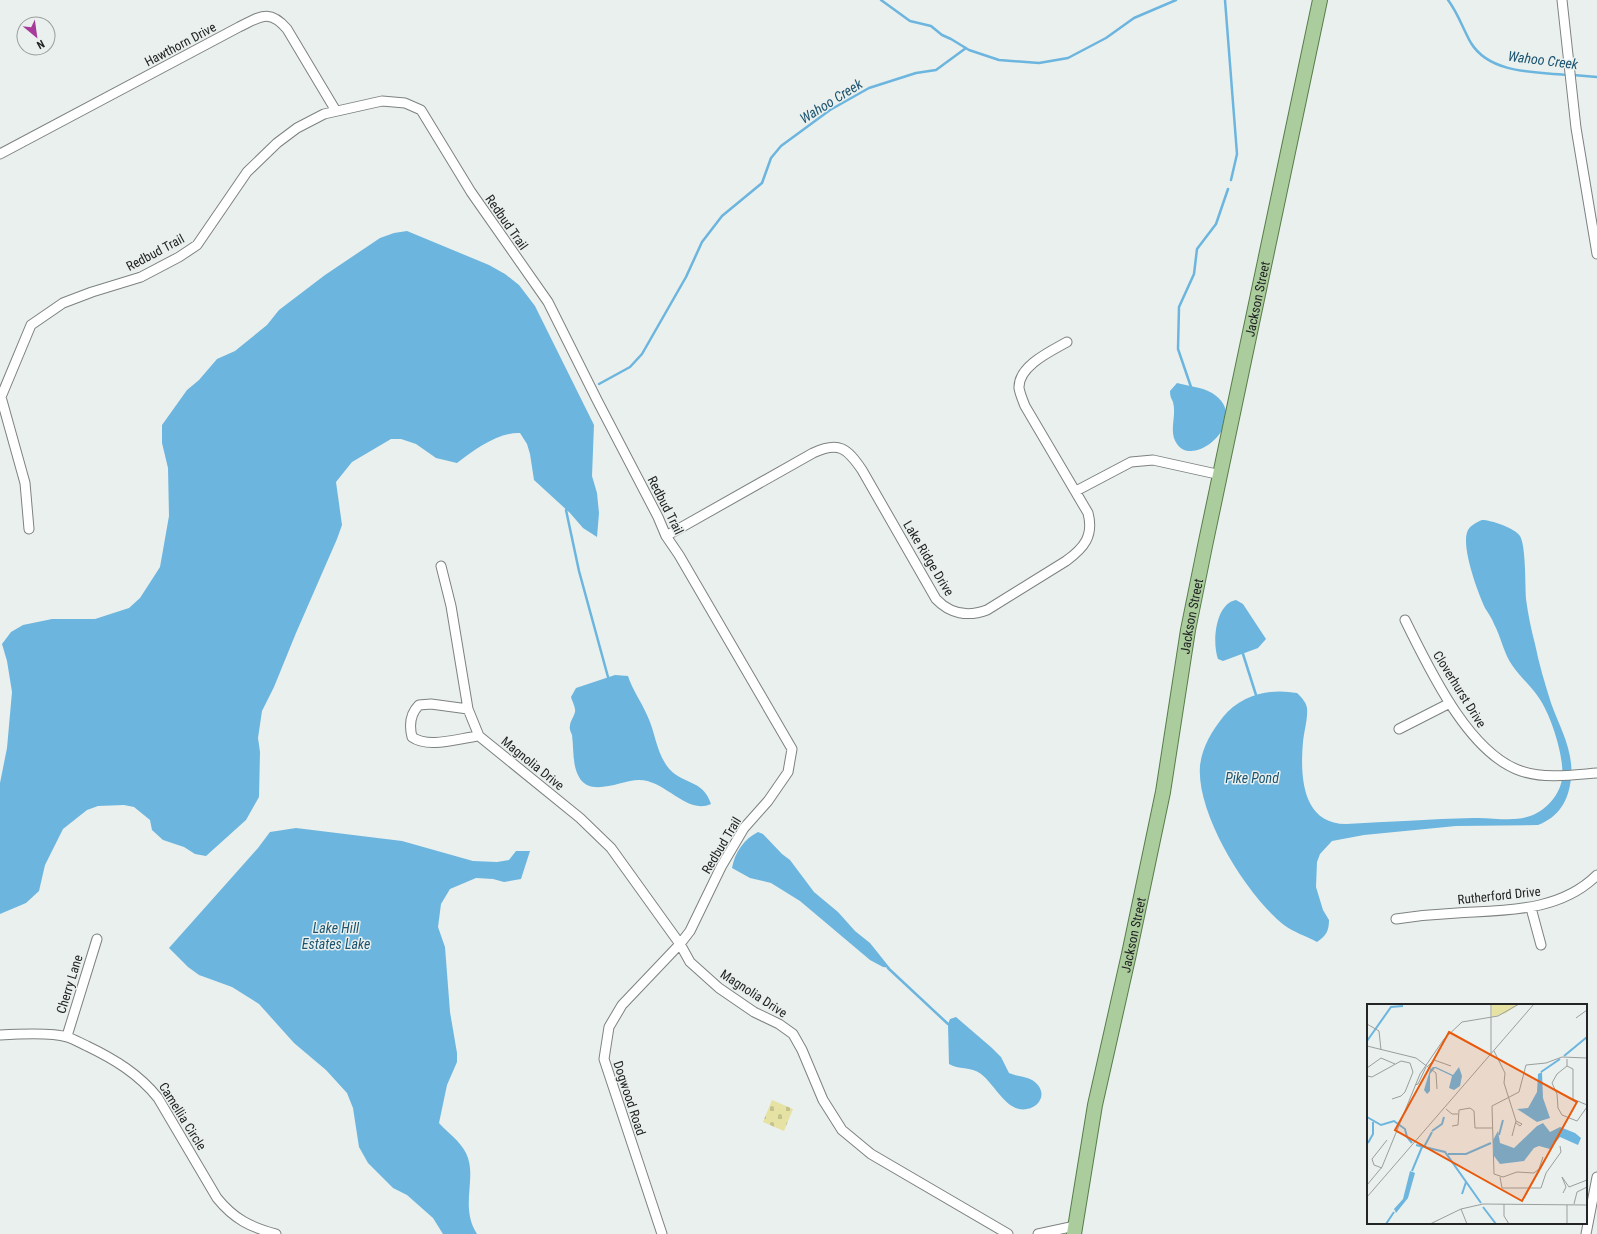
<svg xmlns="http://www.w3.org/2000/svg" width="1597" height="1234" viewBox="0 0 1597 1234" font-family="'Roboto Condensed',sans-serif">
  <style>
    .cemetery { fill: url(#cemetery-stones) }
    .water { fill: #6cb5df }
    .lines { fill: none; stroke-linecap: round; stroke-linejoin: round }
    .stream { stroke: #6cb5df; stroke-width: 2.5 }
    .minor-casing { stroke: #7d8280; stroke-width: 11 }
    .primary-casing { stroke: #577d4a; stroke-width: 16 }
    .minor { stroke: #fff; stroke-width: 9 }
    .primary { stroke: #abcd9e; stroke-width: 14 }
    .labels { text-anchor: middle; stroke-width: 3; stroke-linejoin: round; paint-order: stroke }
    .street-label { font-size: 13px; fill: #232525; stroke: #eaf0ed }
    .water-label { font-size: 14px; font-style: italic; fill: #1b5370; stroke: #eaf0ed }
    .inset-river { fill: none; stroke: #6cb5df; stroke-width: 2 }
    .inset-road { fill: none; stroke: #9a9f9d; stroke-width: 1 }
    .view { fill: #e8590c; fill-opacity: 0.15; stroke: #e8590c; stroke-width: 2 }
    .inset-edge { fill: none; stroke: #232525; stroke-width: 2 }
  </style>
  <defs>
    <pattern id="cemetery-stones" width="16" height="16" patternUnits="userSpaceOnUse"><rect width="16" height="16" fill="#e5e2a3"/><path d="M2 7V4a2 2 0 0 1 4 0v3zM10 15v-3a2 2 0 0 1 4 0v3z" fill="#c4c28c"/></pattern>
  </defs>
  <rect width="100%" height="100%" fill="#eaf0ed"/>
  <!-- cemetery -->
  <path class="cemetery" d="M772 1100 793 1109 784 1131 763 1122Z"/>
  <!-- water -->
  <path class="water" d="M407 231 489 265 505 274 519 285 535 306 594 425 592 476 597 493 599 513 597 537 583 528 570 513 534 480 530 454 527 444 520 433C498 432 474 450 457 463L436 458 416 444 401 439H391L352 462 336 482 342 525 337 539 296 633 274 687 262 711 258 738 260 752 259 797 246 820 206 856 195 854 184 847 163 840 152 830 150 820 134 807 124 805 98 806 87 810 63 829 45 865 39 891 26 903 0 914V783L7 748 12 692 7 661 2 644 11 632 23 625 52 619H95L129 608 140 598 160 567 169 516 168 468 162 443V425L187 390 199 380 217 359 235 351 267 325 279 310 325 275 380 238 394 233Z
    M1177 383C1188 386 1202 387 1212 393 1253 418 1195 470 1177 444 1168 431 1177 417 1173 402 1171 398 1170 396 1170 391Z
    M1482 520C1491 520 1515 528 1520 536 1526 546 1525 585 1526 599 1528 614 1531 629 1535 644 1539 664 1545 684 1551 703 1560 728 1574 751 1571 778 1569 800 1559 817 1538 825L1456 826 1364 835 1332 841 1320 854 1317 862 1316 887 1323 910 1329 920C1329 931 1326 936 1317 942 1306 936 1293 932 1284 925 1247 896 1196 814 1200 766 1202 747 1212 731 1223 717 1241 695 1269 688 1297 693 1302 698 1306 702 1307 708 1308 719 1304 731 1303 742 1300 776 1302 824 1346 824 1388 822 1431 819 1473 818 1493 817 1514 823 1533 815 1547 809 1560 794 1562 779 1565 758 1551 715 1539 698 1531 686 1520 677 1512 665 1504 654 1501 637 1494 624 1492 618 1488 613 1485 608 1478 593 1460 545 1468 530 1471 525 1477 522 1482 520Z
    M1236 600 1243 604 1266 639 1258 648 1223 661 1218 659C1212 643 1215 604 1236 600Z
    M615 675 628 676C633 691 641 701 647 715 655 731 656 751 667 766 680 785 703 778 711 804 686 815 666 780 639 780 622 780 590 798 579 777 572 765 574 749 572 735 571 732 569 729 570 726 570 721 574 717 575 712 576 708 572 701 571 697L576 688Z
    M296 828 402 841 473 861 497 862 509 860 516 851H530L521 879 504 882 493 879 476 878 450 889 441 904 438 927 445 947 450 1012 457 1053V1062L447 1085 439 1123C448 1133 460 1141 466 1153 478 1178 459 1206 477 1234H443L433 1218 407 1195 393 1188 368 1163 359 1147 353 1108 347 1093 326 1070 294 1043 259 1004 232 987 199 975 188 967 169 948 258 848 270 832Z
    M758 832 763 834 782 854 790 860 814 892 838 912 855 931 870 943 890 968 883 967 870 960 800 901 771 883 750 878 732 868C735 852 744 839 758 832Z
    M956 1017 992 1048 1001 1057 1009 1073C1018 1077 1030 1076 1037 1084 1049 1097 1035 1112 1019 1109 1003 1105 994 1084 981 1074 971 1066 958 1070 949 1064L948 1024 950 1019Z"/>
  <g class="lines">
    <!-- stream -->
    <path class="stream" d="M881 0 910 21 931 26 942 35 951 39 969 50 999 60 1039 63 1068 58 1106 38 1134 18 1176 0
      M1225 0 1237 154 1231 180
      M1448 0C1458 13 1463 29 1471 43 1490 74 1536 72 1568 75
      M1573 75 1597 77
      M599 384 630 367 642 354 686 277 702 242 722 216 762 183 771 158 781 146 830 110 869 88 916 73 936 70 966 48
      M1191 387 1178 349 1179 307 1194 274 1197 249 1216 224 1228 189
      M566 510 579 571 608 677
      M1243 654 1256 695
      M888 968 948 1024"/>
    <defs>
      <path id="minor" d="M1562 0 1576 128 1597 254
        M0 154 239 27C260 17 269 8 287 29L336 111
        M1076 491 1131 462 1153 460 1221 475
        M29 529 25 483 1 397 31 325 63 303 92 292 141 277 179 257 197 245 247 172 277 143 297 128 324 114 382 101 405 103 421 110 471 192 548 302 597 400 658 517 666 536 679 555 792 749 788 772 768 801 744 828 721 867 690 931 680 944 622 1005 609 1027 604 1059 662 1234
        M666 536 813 453C839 441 847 448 862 470L936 599C950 614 968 617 987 610L1066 561C1084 548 1094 536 1088 513L1025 406C1023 401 1020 394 1019 388 1018 366 1051 351 1067 342
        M441 566 451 606 468 709 479 736 580 818 611 848 680 944 690 962 719 988 754 1012 779 1024 793 1034 802 1050 823 1100 842 1130 871 1154 1008 1234
        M1405 620C1429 668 1468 753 1521 771 1545 779 1572 775 1597 773
        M468 709 431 704 419 705C410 714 409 725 412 737 429 749 459 738 479 736
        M1399 729 1450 703
        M1531 908 1541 945
        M1396 919C1416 916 1436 914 1457 913 1506 910 1560 912 1597 875
        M0 1035C17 1034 51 1032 67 1037 74 1039 80 1043 87 1046 114 1059 139 1074 158 1098L217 1198C234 1219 250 1227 276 1234
        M67 1036 97 939
        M1038 1234 1075 1226
        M1586 1234 1597 1177"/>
      <g id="primary">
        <path id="s1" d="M1074 1234 1095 1105 1129 954 1163 792 1188 630 1205 546 1320 0"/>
      </g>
    </defs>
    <!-- minor casing -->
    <use href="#minor" class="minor-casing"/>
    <!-- primary casing -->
    <use href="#primary" class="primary-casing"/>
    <!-- minor -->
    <use href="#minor" class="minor"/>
    <!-- primary -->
    <use href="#primary" class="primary"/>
  </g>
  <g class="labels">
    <!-- street labels -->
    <g class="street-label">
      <text transform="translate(180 44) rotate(-28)" y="5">Hawthorn Drive</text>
      <text transform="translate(507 222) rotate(55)" y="5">Redbud Trail</text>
      <text transform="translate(155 252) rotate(-28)" y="5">Redbud Trail</text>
      <text dy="5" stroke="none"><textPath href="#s1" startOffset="953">Jackson Street</textPath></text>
      <text transform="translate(666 505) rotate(63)" y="5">Redbud Trail</text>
      <text transform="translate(929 558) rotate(59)" y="5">Lake Ridge Drive</text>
      <text dy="5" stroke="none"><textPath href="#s1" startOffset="629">Jackson Street</textPath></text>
      <text transform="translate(1460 689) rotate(58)" y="5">Cloverhurst Drive</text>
      <text transform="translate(533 763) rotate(39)" y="5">Magnolia Drive</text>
      <text transform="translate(721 845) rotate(-59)" y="5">Redbud Trail</text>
      <text transform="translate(1499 895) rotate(-6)" y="5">Rutherford Drive</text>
      <text dy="5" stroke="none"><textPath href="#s1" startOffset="305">Jackson Street</textPath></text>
      <text transform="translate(69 984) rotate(-73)" y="5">Cherry Lane</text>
      <text transform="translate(754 993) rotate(33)" y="5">Magnolia Drive</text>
      <text transform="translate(630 1098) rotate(72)" y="5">Dogwood Road</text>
      <text transform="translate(183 1116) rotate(58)" y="5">Camellia Circle</text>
    </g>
    <!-- water labels -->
    <g class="water-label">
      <text transform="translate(1543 60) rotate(7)" y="5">Wahoo Creek</text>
      <text transform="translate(831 101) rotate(-32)" y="5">Wahoo Creek</text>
      <text x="1252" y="783">Pike Pond</text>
      <text x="336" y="933">Lake Hill<tspan x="336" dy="16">Estates Lake</tspan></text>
    </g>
  </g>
  <!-- overview -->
  <g transform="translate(1367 1004)">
    <rect width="220" height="220" fill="#eaf0ed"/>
    <path d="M125 0H152L139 9 125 13Z" fill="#e5e2a3"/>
    <path d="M66 63H69L86 71 92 63 95 72 93 82 87 86 82 84 85 72 68 64 63 70V87L60 90 57 86 63 66ZM175 68 176 94 183 114 170 118 150 105 161 104 170 88 171 70ZM176 119 183 128 193 123 208 129 214 134 211 141 193 133 183 145 172 142 167 144 157 157 133 160 127 152 126 136 131 127 133 139 147 144 170 122ZM43 167 48 169 41 194 29 209 27 205 36 195Z" fill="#6cb5df"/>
    <path class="inset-river" d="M0 37 24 3 36 2M197 52 220 33M174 68 193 55M0 113 14 121 27 117 38 125 40 133 45 139M65 127 75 120 77 113M132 131 136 116M1 139 6 130V118M49 141 78 148 114 199M57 143 65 128M81 150H99L124 139M45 167 55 143M95 190 99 178M116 203 129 220M19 220 27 208"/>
    <path class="inset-road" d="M209 14 220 6M0 20 12 27 14 46M0 42 49 54 69 69 70 85M127 47 138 69 137 79 149 117 145 132M124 50V0M200 55V62L190 70 185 79 190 90 191 104 195 111 210 117 220 103M200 62 206 65V95L220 101M60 63 67 56 84 62M0 64 14 54 28 60M0 72 5 73 34 57 43 59 46 68 38 88 34 92 25 95M48 81 51 80 59 63M79 105 85 110H91M149 119 153 122 155 120 149 117M85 122 91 121 92 106 103 104 107 107 108 124H126M176 153 172 165 167 169 150 168 136 173 127 170 125 102 152 88 159 61 179 59 195 53 220 54M15 164 7 161 5 155 20 136M133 173 135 184H174L179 169 194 148 193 142M0 181 15 163 53 70 77 35 95 18 131 12 152 0M202 183 220 176M196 189 199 183 195 173 202 183M0 193 167 0M137 200V212L142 220M207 200 210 188 220 183M200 201V220M94 205 100 220M63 220 94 205 116 200 220 201"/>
    <path class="view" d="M82 28 210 98 155 197 28 126Z"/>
    <rect width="220" height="220" class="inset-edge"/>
  </g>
  <!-- north arrow -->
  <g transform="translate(36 36) rotate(151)"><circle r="19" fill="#eaf0ed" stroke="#9a9f9d"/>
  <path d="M0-3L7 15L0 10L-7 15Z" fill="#a73a9a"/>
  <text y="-6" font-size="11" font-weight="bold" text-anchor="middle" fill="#232525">N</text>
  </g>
</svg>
